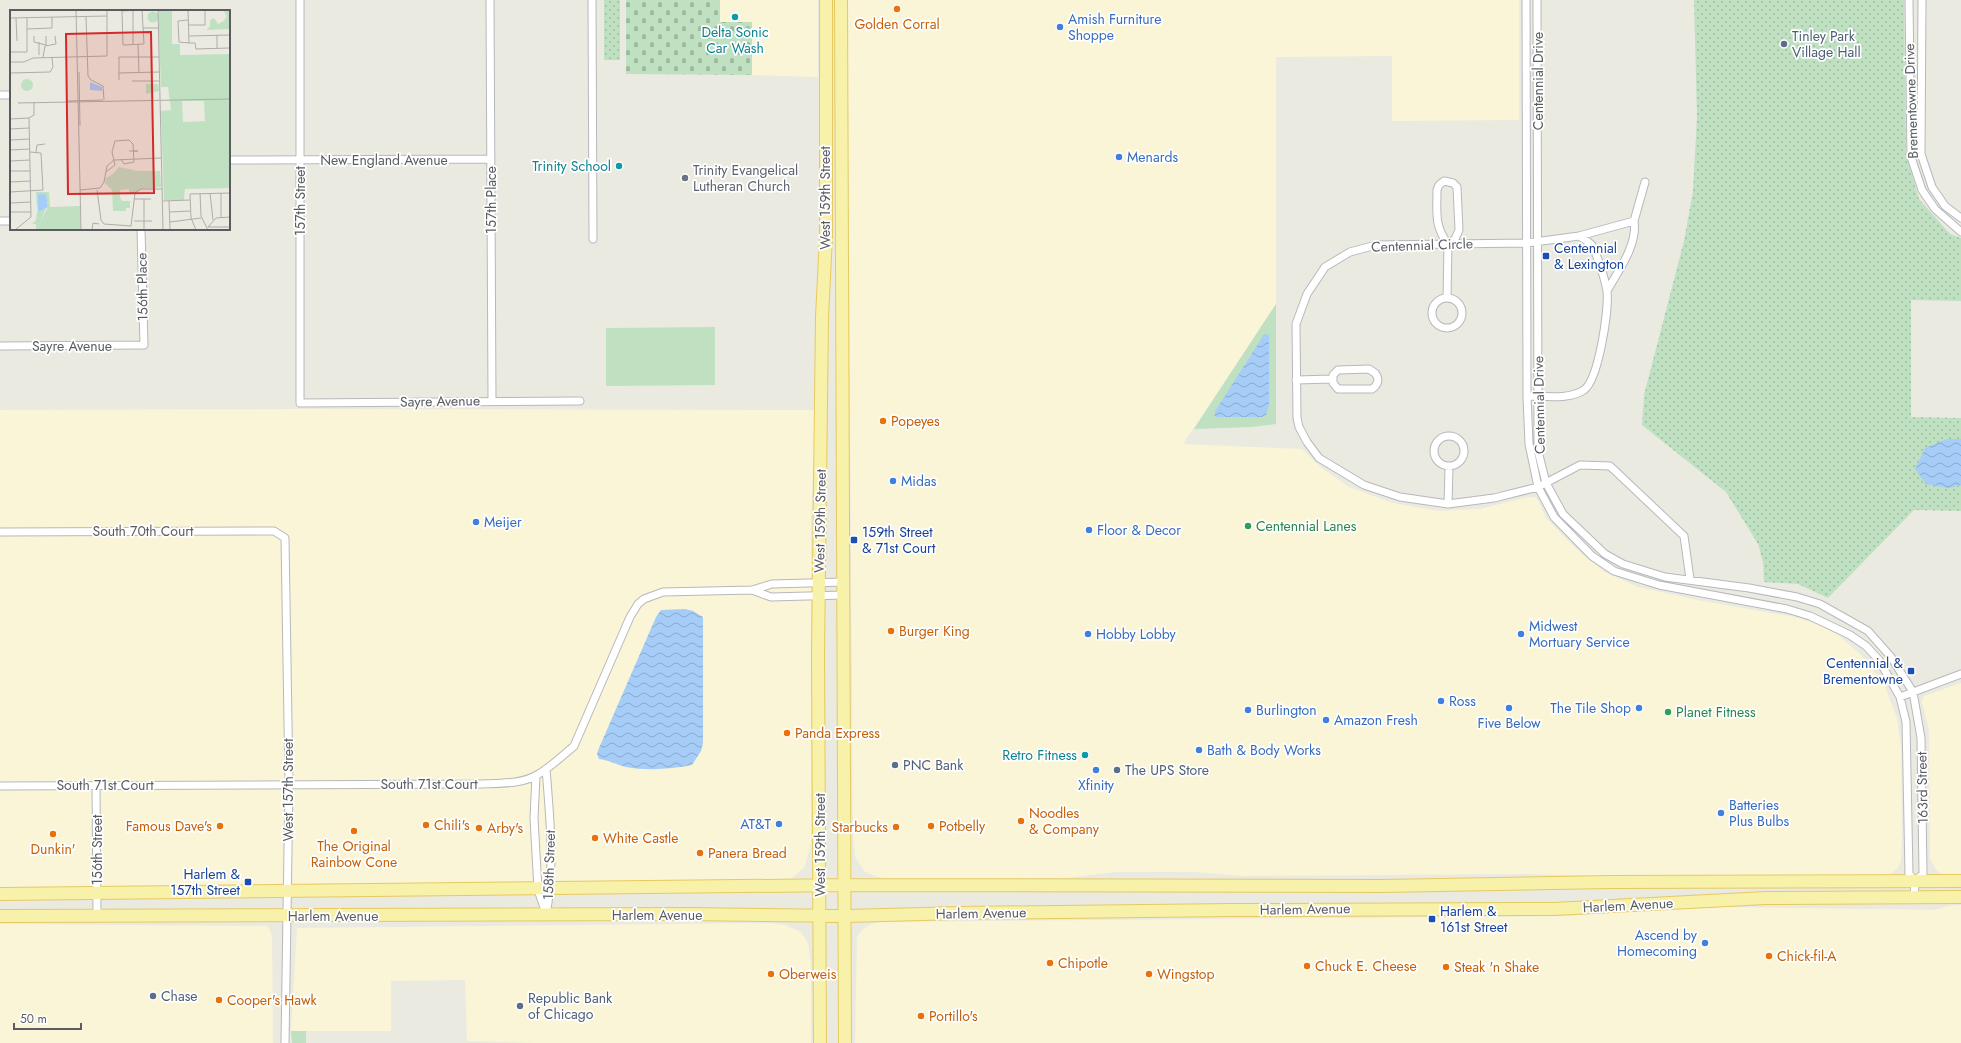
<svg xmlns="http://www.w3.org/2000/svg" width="1961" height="1043" viewBox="0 0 1961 1043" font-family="Jost,sans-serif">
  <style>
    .commercial { fill: #faf5d7 }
    .grass { fill: #bfe1c2 }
    .cemetery { fill: url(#cemetery-stones) }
    .park { fill: url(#park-dots) }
    .water { fill: url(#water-waves) }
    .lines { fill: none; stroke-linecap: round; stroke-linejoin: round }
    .street-casing { stroke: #b7b8bd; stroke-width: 9 }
    .primary-casing { stroke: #e5ca61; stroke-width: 14 }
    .street { stroke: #fff; stroke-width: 7 }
    .primary { stroke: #f8f1aa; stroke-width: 12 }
    .food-dot { fill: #e8710a; stroke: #fff; stroke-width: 1.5 }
    .culture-dot { fill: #0f9aa8; stroke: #fff; stroke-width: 1.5 }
    .shop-dot { fill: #3f7fe0; stroke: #fff; stroke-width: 1.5 }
    .service-dot { fill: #5c6f8a; stroke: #fff; stroke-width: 1.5 }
    .worship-dot { fill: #6b7280; stroke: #fff; stroke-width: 1.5 }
    .transit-dot { fill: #1a4fb4; stroke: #fff; stroke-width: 1.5 }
    .leisure-dot { fill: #2e9e5b; stroke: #fff; stroke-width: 1.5 }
    .labels { text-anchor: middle; stroke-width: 3.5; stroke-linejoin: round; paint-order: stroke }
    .shop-label { font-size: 14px; fill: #366cbe; stroke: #fff; text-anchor: start }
    .food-label { font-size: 14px; fill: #c56008; stroke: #fff; text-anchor: start }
    .culture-label { font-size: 14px; fill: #0d838f; stroke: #fff; text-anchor: end }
    .service-label { font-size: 14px; fill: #4e5e75; stroke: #fff; text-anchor: start }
    .street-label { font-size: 14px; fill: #5a5c61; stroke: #fff }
    .worship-label { font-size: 14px; fill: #5b616d; stroke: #fff; text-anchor: start }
    .transit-label { font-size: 14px; fill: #164399; stroke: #fff; text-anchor: start }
    .leisure-label { font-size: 14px; fill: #27864d; stroke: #fff; text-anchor: start }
    .inset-road { fill: none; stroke: #adadaa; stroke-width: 1 }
    .view { fill: #d62828; fill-opacity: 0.15; stroke: #d62828; stroke-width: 2 }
    .inset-edge { fill: none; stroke: #5a5c61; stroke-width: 2 }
  </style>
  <defs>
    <pattern id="cemetery-stones" width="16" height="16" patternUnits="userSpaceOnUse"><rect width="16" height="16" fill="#bfe1c2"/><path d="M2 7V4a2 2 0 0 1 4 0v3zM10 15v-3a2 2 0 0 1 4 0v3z" fill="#9ebaa1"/></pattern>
    <pattern id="park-dots" width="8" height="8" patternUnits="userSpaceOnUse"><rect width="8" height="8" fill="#bfe1c2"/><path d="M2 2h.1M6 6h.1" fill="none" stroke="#9ebaa1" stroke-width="1.8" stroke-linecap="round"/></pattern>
    <pattern id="water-waves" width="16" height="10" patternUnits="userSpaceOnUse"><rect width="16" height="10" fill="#a5cdf7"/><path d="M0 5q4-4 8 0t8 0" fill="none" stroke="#89aacb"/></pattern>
  </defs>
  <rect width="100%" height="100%" fill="#ebeae1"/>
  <!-- commercial -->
  <path class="commercial" d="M720 0H818V77L752 75V22H719Z
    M847 0H1519V120L1392 121V56L1276 57V304L1183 444 1302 449 1323 469 1349 487 1393 503 1438 511 1480 509 1528 497H1534L1538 500 1546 518 1574 547 1603 571 1638 587 1697 600 1795 617 1816 624 1837 634 1862 656 1884 684 1897 718 1901 746 1902 838 1901 861 1897 869 1886 877 1680 878 1528 874 1242 876 1194 872H1115L1067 878 898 880 878 877 865 872 855 857 853 832Z
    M305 409 816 410 811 517V842L805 867 790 879 769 880 0 889V410Z
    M1961 683V876H1945L1936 870 1930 858 1929 730 1922 702 1924 696Z
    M1961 905V1043H855L857 937 863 929 871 924 880 922 1570 916 1650 909 1725 907 1935 910 1947 906Z
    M769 923 785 925 801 932 808 943 811 965V1043H535L467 1041 465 980 391 981V1031H291L297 928Z
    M0 924 268 926 272 936 273 1043H0Z"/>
  <!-- grass -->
  <path class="grass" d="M1276 304V424L1252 427 1194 429Z
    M715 327V385L606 386V328Z
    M291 1031H306V1043H292Z"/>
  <!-- cemetery -->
  <path class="cemetery" d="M626 0H720V22H752V75L626 74Z"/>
  <!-- park -->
  <path class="park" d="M604 0H620V60H604Z
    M1694 0H1904L1906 155 1919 199 1950 234 1961 238V301L1911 300V417L1961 418V511L1914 510 1828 598 1798 584 1764 582 1763 562 1758 544 1726 492 1642 425 1644 395 1684 241 1693 191 1697 117Z"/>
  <!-- water -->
  <path class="water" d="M1266 334 1269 335V404L1266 415 1262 417H1216L1214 415 1216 410 1263 336Z
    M1947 439H1961V485L1948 488 1926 484 1915 469 1925 448Z
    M685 609 693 611 703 617V743L701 751 692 765C672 769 647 771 626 767 617 765 609 760 599 759L597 754 599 748 656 617 661 610Z"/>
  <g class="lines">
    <defs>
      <path id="street" d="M300 0V403L580 401
        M490 0 492 401
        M592 0 593 239
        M1526 0 1527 396 1529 444 1538 487 1554 517 1592 556 1614 571 1659 585 1787 609 1810 616 1850 635 1866 646 1879 660 1900 697 1906 722 1909 874 1915 881 1914 897
        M1537 0 1538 451 1546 483 1563 514 1605 554 1623 564 1665 577 1749 588 1797 597 1820 604 1868 631 1891 657 1913 692 1921 738 1923 874 1915 881
        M1909 0 1911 157 1922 190 1935 209 1961 232
        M1922 0 1921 154 1932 187 1945 206 1961 218
        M0 95H11
        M229 160 491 159
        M1444 181 1453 183 1457 187 1459 230 1455 239 1448 244C1434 226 1437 212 1437 190L1439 185Z
        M0 221H11
        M1634 221 1645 182
        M1579 236 1634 221C1638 245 1618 271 1607 291
        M1432 313a15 15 0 1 1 30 0a15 15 0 1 1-30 0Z
        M1447 298 1448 244
        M0 346 144 345 141 229
        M1369 369 1375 373C1380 379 1378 385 1372 389H1338L1333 383V375L1338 370Z
        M1296 380 1332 379
        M1527 396C1544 396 1569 400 1584 390 1599 379 1609 309 1607 291 1605 279 1598 258 1593 247 1591 242 1583 239 1579 236L1527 243 1376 245 1350 252 1325 267 1307 294 1296 324 1297 418 1299 427 1307 442 1319 458 1364 485 1400 497 1448 504 1494 498 1538 487 1580 465 1610 466 1684 536 1690 579
        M1434 451a15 15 0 1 1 30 0a15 15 0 1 1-30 0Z
        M1448 504 1449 467
        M0 532 274 531 285 538 289 784 285 1043
        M752 590 771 597 844 595
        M1900 697 1961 674
        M546 769C550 818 555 867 546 915
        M536 776 534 818 538 890 546 913
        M96 785 97 916
        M0 786 476 784C495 783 520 785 537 775 551 767 562 756 574 746L630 617 638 604 644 599 663 592 752 590 772 584 844 582"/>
      <path id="primary" d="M841 0 845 1043
        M0 894 846 885 1381 886 1612 882 1961 881
        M0 916 685 914 846 916 960 913 1232 910 1554 909 1766 898 1961 897
        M820 1043 818 655 822 317 826 237V0"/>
    </defs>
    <!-- street casing -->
    <use href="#street" class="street-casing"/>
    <!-- primary casing -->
    <use href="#primary" class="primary-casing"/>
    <!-- street -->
    <use href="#street" class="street"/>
    <!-- primary -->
    <use href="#primary" class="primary"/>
  </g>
  <!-- markers -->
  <g class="food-dot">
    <circle cx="897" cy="9" r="4"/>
    <circle cx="883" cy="421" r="4"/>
    <circle cx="891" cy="631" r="4"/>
    <circle cx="787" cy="733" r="4"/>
    <circle cx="1021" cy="821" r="4"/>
    <circle cx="426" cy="825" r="4"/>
    <circle cx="220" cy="826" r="4"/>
    <circle cx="931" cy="826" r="4"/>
    <circle cx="896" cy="827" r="4"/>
    <circle cx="479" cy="828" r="4"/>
    <circle cx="354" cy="831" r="4"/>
    <circle cx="53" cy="834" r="4"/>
    <circle cx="595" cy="838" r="4"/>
    <circle cx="700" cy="853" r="4"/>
    <circle cx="1769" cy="956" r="4"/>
    <circle cx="1050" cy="963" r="4"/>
    <circle cx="1307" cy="966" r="4"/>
    <circle cx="1446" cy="967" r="4"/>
    <circle cx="771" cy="974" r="4"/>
    <circle cx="1149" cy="974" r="4"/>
    <circle cx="219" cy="1000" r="4"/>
    <circle cx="921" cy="1016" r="4"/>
  </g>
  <g class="culture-dot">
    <circle cx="735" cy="17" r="4"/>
    <circle cx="619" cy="166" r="4"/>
    <circle cx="1085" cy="755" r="4"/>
  </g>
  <g class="shop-dot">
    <circle cx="1060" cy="27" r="4"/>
    <circle cx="1119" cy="157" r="4"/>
    <circle cx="893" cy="481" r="4"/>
    <circle cx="476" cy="522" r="4"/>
    <circle cx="1089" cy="530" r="4"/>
    <circle cx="1088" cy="634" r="4"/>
    <circle cx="1521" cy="634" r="4"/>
    <circle cx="1441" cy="701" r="4"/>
    <circle cx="1509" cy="708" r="4"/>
    <circle cx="1639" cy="708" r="4"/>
    <circle cx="1248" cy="710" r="4"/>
    <circle cx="1326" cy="720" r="4"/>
    <circle cx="1199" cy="750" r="4"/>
    <circle cx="1096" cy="770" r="4"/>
    <circle cx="1721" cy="813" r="4"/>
    <circle cx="779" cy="824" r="4"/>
    <circle cx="1705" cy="943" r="4"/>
  </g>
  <g class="service-dot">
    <circle cx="1784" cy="44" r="4"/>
    <circle cx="895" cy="765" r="4"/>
    <circle cx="1117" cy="770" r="4"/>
    <circle cx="153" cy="996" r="4"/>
    <circle cx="520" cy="1006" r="4"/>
  </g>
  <circle class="worship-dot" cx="685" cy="178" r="4"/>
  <g class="transit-dot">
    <rect x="1542" y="252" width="8" height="8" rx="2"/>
    <rect x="850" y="536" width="8" height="8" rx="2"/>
    <rect x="1907" y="667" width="8" height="8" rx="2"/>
    <rect x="244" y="878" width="8" height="8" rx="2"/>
    <rect x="1428" y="915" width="8" height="8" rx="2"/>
  </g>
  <g class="leisure-dot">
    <circle cx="1248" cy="526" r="4"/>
    <circle cx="1668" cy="712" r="4"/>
  </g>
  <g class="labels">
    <!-- shop labels -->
    <g class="shop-label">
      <text x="1068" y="24">Amish Furniture<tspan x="1068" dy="16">Shoppe</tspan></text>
      <text x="1127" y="162">Menards</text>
      <text x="901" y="486">Midas</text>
      <text x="484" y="527">Meijer</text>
      <text x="1097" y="535">Floor &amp; Decor</text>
      <text x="1529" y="631">Midwest<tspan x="1529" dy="16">Mortuary Service</tspan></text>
      <text x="1096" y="639">Hobby Lobby</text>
      <text x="1449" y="706">Ross</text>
      <text x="1631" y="713" text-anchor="end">The Tile Shop</text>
      <text x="1256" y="715">Burlington</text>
      <text x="1334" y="725">Amazon Fresh</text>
      <text x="1509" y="728" text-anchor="middle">Five Below</text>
      <text x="1207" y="755">Bath &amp; Body Works</text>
      <text x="1096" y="790" text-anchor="middle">Xfinity</text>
      <text x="1729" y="810">Batteries<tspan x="1729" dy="16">Plus Bulbs</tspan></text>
      <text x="771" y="829" text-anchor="end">AT&amp;T</text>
      <text x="1697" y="940" text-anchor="end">Ascend by<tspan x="1697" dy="16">Homecoming</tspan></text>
    </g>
    <!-- food labels -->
    <g class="food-label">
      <text x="897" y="29" text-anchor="middle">Golden Corral</text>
      <text x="891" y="426">Popeyes</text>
      <text x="899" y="636">Burger King</text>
      <text x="795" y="738">Panda Express</text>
      <text x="1029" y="818">Noodles<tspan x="1029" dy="16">&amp; Company</tspan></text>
      <text x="434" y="830">Chili's</text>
      <text x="212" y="831" text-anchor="end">Famous Dave's</text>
      <text x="939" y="831">Potbelly</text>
      <text x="888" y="832" text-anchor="end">Starbucks</text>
      <text x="487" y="833">Arby's</text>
      <text x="603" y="843">White Castle</text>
      <text x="354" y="851" text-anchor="middle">The Original<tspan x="354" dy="16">Rainbow Cone</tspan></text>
      <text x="53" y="854" text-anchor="middle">Dunkin'</text>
      <text x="708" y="858">Panera Bread</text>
      <text x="1777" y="961">Chick-fil-A</text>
      <text x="1058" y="968">Chipotle</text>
      <text x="1315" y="971">Chuck E. Cheese</text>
      <text x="1454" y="972">Steak 'n Shake</text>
      <text x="779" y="979">Oberweis</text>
      <text x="1157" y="979">Wingstop</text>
      <text x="227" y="1005">Cooper's Hawk</text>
      <text x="929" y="1021">Portillo's</text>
    </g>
    <!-- culture labels -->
    <g class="culture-label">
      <text x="735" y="37" text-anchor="middle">Delta Sonic<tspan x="735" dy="16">Car Wash</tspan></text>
      <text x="611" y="171">Trinity School</text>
      <text x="1077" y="760">Retro Fitness</text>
    </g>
    <!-- service labels -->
    <g class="service-label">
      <text x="1792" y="41">Tinley Park<tspan x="1792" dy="16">Village Hall</tspan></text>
      <text x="903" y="770">PNC Bank</text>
      <text x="1125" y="775">The UPS Store</text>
      <text x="161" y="1001">Chase</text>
      <text x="528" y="1003">Republic Bank<tspan x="528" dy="16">of Chicago</tspan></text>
    </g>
    <!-- street labels -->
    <g class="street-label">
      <text transform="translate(1538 81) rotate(-90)" y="5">Centennial Drive</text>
      <text transform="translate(1911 101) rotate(-92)" y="5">Brementowne Drive</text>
      <text x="384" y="165">New England Avenue</text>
      <text transform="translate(825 198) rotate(-90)" y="5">West 159th Street</text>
      <text transform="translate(491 200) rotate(-90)" y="5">157th Place</text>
      <text transform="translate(300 201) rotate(-90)" y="5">157th Street</text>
      <text transform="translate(1422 245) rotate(-2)" y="5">Centennial Circle</text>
      <text transform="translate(142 287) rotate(-91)" y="5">156th Place</text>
      <text x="72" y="351">Sayre Avenue</text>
      <text transform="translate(440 401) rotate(-1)" y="5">Sayre Avenue</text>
      <text transform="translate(1539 405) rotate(-91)" y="5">Centennial Drive</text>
      <text transform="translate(820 521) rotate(-89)" y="5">West 159th Street</text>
      <text x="143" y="536">South 70th Court</text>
      <text x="429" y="789">South 71st Court</text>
      <text x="105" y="790">South 71st Court</text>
      <text transform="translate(1922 788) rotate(-91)" y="5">163rd Street</text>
      <text transform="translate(288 790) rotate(-90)" y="5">West 157th Street</text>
      <text transform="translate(820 845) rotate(-90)" y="5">West 159th Street</text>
      <text transform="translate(97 850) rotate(-90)" y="5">156th Street</text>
      <text transform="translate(549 865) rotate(-88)" y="5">158th Street</text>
      <text transform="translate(1628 905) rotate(-3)" y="5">Harlem Avenue</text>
      <text transform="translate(1305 909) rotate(-1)" y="5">Harlem Avenue</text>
      <text transform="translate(981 913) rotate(-1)" y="5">Harlem Avenue</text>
      <text x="657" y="920">Harlem Avenue</text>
      <text x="333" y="921">Harlem Avenue</text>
    </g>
    <!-- worship labels -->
    <g class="worship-label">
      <text x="693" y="175">Trinity Evangelical<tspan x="693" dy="16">Lutheran Church</tspan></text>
    </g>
    <!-- transit labels -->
    <g class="transit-label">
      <text x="1554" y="253">Centennial<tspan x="1554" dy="16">&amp; Lexington</tspan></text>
      <text x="862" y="537">159th Street<tspan x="862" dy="16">&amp; 71st Court</tspan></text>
      <text x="1903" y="668" text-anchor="end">Centennial &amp;<tspan x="1903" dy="16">Brementowne</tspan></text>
      <text x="240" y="879" text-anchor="end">Harlem &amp;<tspan x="240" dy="16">157th Street</tspan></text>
      <text x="1440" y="916">Harlem &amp;<tspan x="1440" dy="16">161st Street</tspan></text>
    </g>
    <!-- leisure labels -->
    <g class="leisure-label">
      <text x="1256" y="531">Centennial Lanes</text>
      <text x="1676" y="717">Planet Fitness</text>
    </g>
  </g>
  <!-- overview -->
  <g transform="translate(10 10)">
    <rect width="220" height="220" fill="#ebeae1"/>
    <path d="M137.5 7a5.5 5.5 0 1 1 11 0a5.5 5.5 0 1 1-11 0ZM11 75a6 6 0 1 1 12 0a6 6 0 1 1-12 0ZM26 182H39L40 197 70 196 71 220H26L38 197 36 184H29L27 202Z" fill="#bfe1c2"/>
    <path d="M36 198 29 215 26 220V214H22L26 210 27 202Z" fill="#bfe1c2"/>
    <path d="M136 74H148L149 81 136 84Z" fill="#bfe1c2"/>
    <path d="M148 0H162V34H170V45L220 44V178L175 179 174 190H154L151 101 161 100 158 77H151ZM172 91H194L195 111 173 112ZM213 0H220V19L197 20 200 16V10L204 8 208 14 214 11 217 6ZM109 157 128 161H150L151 177 131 179 124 184H119V179L110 180V187L112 191H120V198H116V201H103L102 180 95 173 96 168 103 164Z" fill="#bfe1c2" fill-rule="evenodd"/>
    <path d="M80 72 92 77V81L80 80ZM28 184H36L38 197 28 202Z" fill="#a5cdf7"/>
    <path class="inset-road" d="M66 0 71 220M131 0 112 1 113 35 134 34 132 0M148 0 153 220M178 0 179 33H185L186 39 219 38M123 1V34M76 7 78 66 81 70 93 76 94 90M0 8 97 6M6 8 7 31M178 10 168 11 169 32 179 33M178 15H195V0M133 18H148M17 19 42 18V7M207 25V39M24 26V32L36 35V26M179 26 220 25M29 32V45M128 34 129 63M0 42H17V8M33 47 35 36 46 34 45 26M0 52H14L23 48 97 46V0M69 62 70 116M0 63 40 62 43 57 42 48M109 63 149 62M109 70V47H149M122 71H149M57 91 93 90M8 93 220 89M0 109 19 108M0 119 19 118M0 130 20 129M0 140 20 139M119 141H128H123M26 142 27 135 35 134M0 151 20 150M0 161H20M96 162 105 155 102 142 105 131 119 130 123 134 124 152 114 154 111 149M0 172 21 171M70 180 90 178 94 172 97 156 104 150 151 148M87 180 91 210 94 214 121 216M0 182 33 180 31 143 20 142M190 183 191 206 198 220M200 183 203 210M211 183V207M124 189H141M153 191 180 190M159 191 160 220M0 193 21 192M0 202H21M160 202 180 201M220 207 206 208 198 217H220M124 211H142M160 212 191 208M121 216 125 183 131 179H152M5 220 21 207 19 108 24 105V92M82 220 83 213 89 214M134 220V189M186 220 181 208 180 184 220 183"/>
    <path class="view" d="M141 22 144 183 58 184 56 24Z"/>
    <rect width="220" height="220" class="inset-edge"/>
  </g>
  <!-- scale -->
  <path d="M14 1023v6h67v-6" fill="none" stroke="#5a5c61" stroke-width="2"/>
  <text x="20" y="1023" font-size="12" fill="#5a5c61" stroke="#ffffff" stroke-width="3" paint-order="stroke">50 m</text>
</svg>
